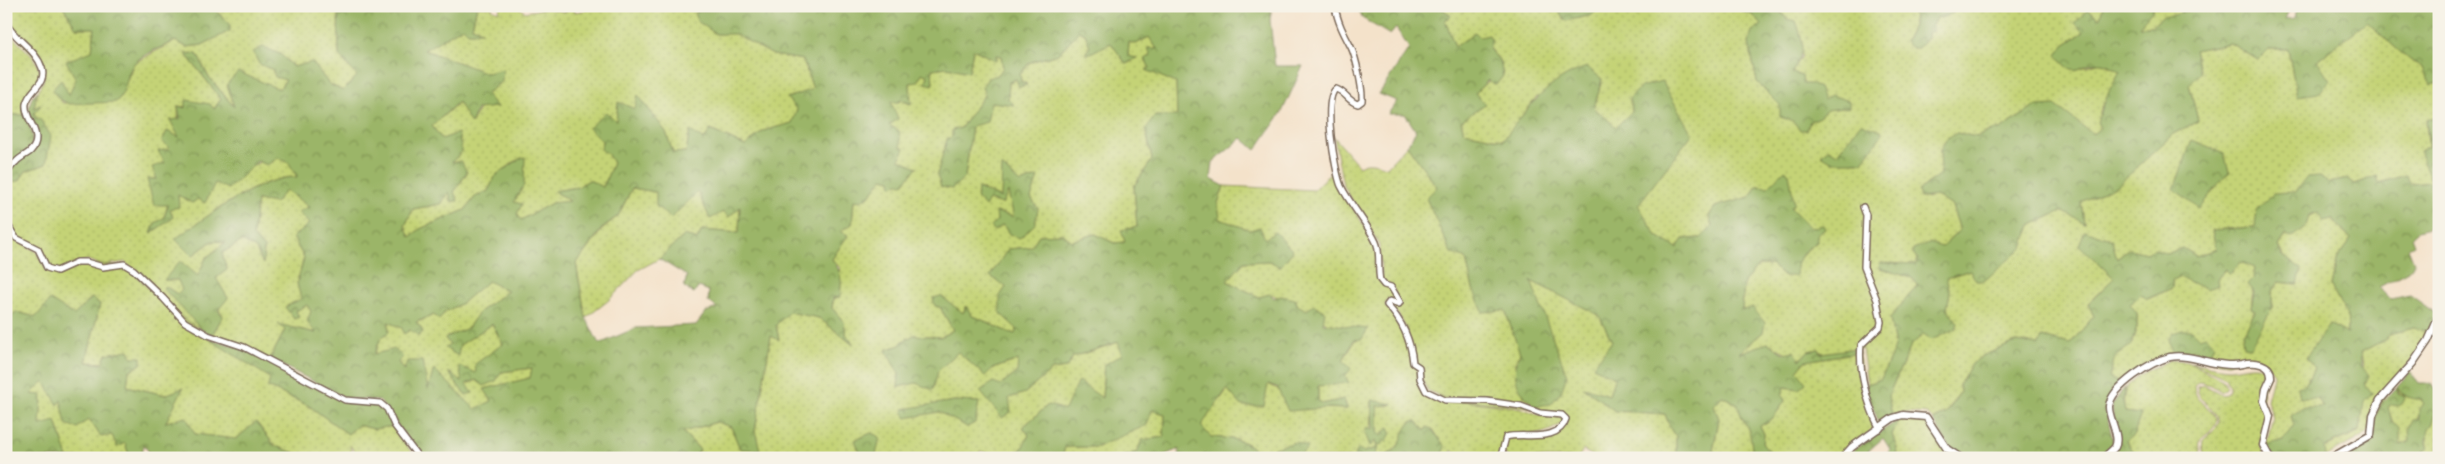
<svg xmlns="http://www.w3.org/2000/svg" width="2445" height="464" viewBox="0 0 2445 464" font-family="'Comic Neue',sans-serif">
  <style>
    .grass { fill: url(#grass-dots); stroke: #807e4a; fill-rule: evenodd }
    .forest { fill: url(#forest-crowns); stroke: #6b7042; fill-rule: evenodd }
    .lines { fill: none; stroke-linecap: round; stroke-linejoin: round }
    .minor-casing { stroke: #7c6a5a; stroke-width: 8 }
    .tertiary-casing { stroke: #7c6a5a; stroke-width: 9 }
    .minor { stroke: #fff; stroke-width: 5 }
    .tertiary { stroke: #fff; stroke-width: 6 }
  </style>
  <defs>
    <pattern id="grass-dots" width="8" height="8" patternUnits="userSpaceOnUse" patternTransform="scale(1.25)"><rect width="8" height="8" fill="#c4d376"/><path d="M2 2h.1M6 6h.1" fill="none" stroke="#a9b566" stroke-width="1.8" stroke-linecap="round"/></pattern>
    <pattern id="forest-crowns" width="20" height="18" patternUnits="userSpaceOnUse" patternTransform="scale(1.25)"><rect width="20" height="18" fill="#9bb567"/><path d="M2 6a3 3 0 1 1 6 0M12 15a3 3 0 1 1 6 0" fill="none" stroke="#809354"/></pattern>
  </defs>
  <rect width="100%" height="100%" fill="#f7f3e8"/>
  <filter id="ink" filterUnits="userSpaceOnUse"><feTurbulence type="fractalNoise" baseFrequency=".02" numOctaves="2"/><feDisplacementMap in="SourceGraphic" scale="10" xChannelSelector="R" yChannelSelector="G"/><feConvolveMatrix kernelMatrix="1 2 1 2 8 2 1 2 1" color-interpolation-filters="sRGB"/></filter>
  <filter id="wash" filterUnits="userSpaceOnUse"><feTurbulence type="fractalNoise" baseFrequency=".0096" numOctaves="4" result="noise"/><feDisplacementMap in="SourceGraphic" scale="20" xChannelSelector="R" yChannelSelector="G"/><feGaussianBlur stdDeviation="1.12" result="paint"/><feColorMatrix in="noise" values="0 0 0 0 0 0 0 0 0 0 0 0 0 0 0 0 0 1.4 0 .05"/><feComposite in="paint" operator="in"/></filter>
  <g filter="url(#wash)">
    <rect width="100%" height="100%" fill="#f4e2ca"/>
    <!-- grass -->
    <path class="grass" d="M6 6H63L76 28H95L92 51 69 96 52 90 63 103 119 99 134 63 175 41 187 47 202 45 229 31 230 24 216 11 221 6H233L239 10 241 6H338L339 55 357 76 343 91 329 84 312 63 294 67 280 54 273 70 286 79 280 89 235 108 208 76 197 54 185 53 221 99 213 110 178 106 179 138 167 131 171 149 158 179H147L168 204 164 218 155 223 152 232 173 218 170 209 178 194 215 183 228 188C242 176 268 145 289 163 293 166 295 173 298 177 259 176 206 217 176 239L192 256 212 241 226 242 206 258 198 276 165 280H178L183 290 177 294 165 286 202 330 186 321 125 262 103 265 87 260 57 270 48 267 39 248 17 237 6 219V182L19 181 26 171 46 164 34 113 40 105 34 109C35 104 35 98 37 94 39 87 44 83 44 76 45 56 6 40 6 6Z
      M477 6H492V9L499 12 500 6 519 7 525 12 547 8 566 12V6H573L575 12 586 10 588 6H731L716 34 735 33 773 55 803 60 813 89 787 98 797 110 792 123 763 131 745 146 711 130 704 140 690 132 686 152 673 153 666 132 635 109 616 121 602 141 613 163 603 187 589 180 578 187 555 191 570 202 552 203 521 220C509 204 516 179 517 160L496 175 488 191 475 197 465 210 420 229 410 237 405 226 413 209 441 204 449 191 454 192 467 173 451 163 458 134 442 139 432 126 459 102 472 123 486 94 502 81 487 73 423 50 463 27 482 31 472 27Z
      M1439 6H1555L1566 21 1592 15 1601 6H1743L1744 12 1753 15 1763 26 1749 43 1757 82 1781 105 1800 129 1807 130 1810 121 1818 118 1826 110 1849 107 1824 101 1791 73 1802 56 1787 19 1775 6H1914L1913 26 1905 42 1927 33 1937 16 1953 13V6H1965L1967 10H1985L1989 6H2103L2100 18 2087 10 2084 32 2064 45 2075 70 2101 62 2121 71 2100 111 2101 128 2093 134 2036 106 2000 130H1992L1977 137 1957 133 1940 150 1941 173 1920 198 1937 196 1952 206 1960 230 1942 247 1913 253 1918 260 1916 264 1880 268 1912 278 1918 285 1890 318 1895 347 1881 379 1867 384 1862 348 1821 353 1819 349 1808 351 1800 360 1768 343 1738 354 1763 332 1742 310 1744 282 1759 265H1771L1784 276C1797 264 1802 252 1817 242L1810 229 1791 208 1785 170 1768 187 1757 186 1750 197 1715 207 1709 216 1712 227 1701 238 1683 239 1678 249 1657 236 1637 205 1692 134 1632 111 1616 127 1594 108 1602 79 1537 97 1503 140 1464 132 1461 121C1472 99 1477 82 1503 76L1500 61 1475 32 1455 48 1445 20 1450 15Z
      M2153 6H2240L2187 10 2175 17 2163 15 2153 26H2138L2152 11Z
      M2367 21 2409 60 2421 66 2431 84 2439 83V116L2426 120 2431 182 2411 184 2406 175 2379 183 2377 176 2355 184 2348 179 2329 183 2320 176 2296 192 2255 227 2212 230 2216 249 2196 256 2183 248 2166 254 2154 249 2147 253 2129 249 2117 259 2080 245 2114 278 2088 303 2094 316 2070 344 2042 337 2039 345 2016 342 1982 356 1971 366 1959 385 1960 392 1946 413 1933 420 1927 414 1903 412 1892 415 1888 396 1911 345 1924 334 1958 323 1947 308 1950 292 1945 278 1970 270 2023 247 2031 225 2062 211 2084 222 2081 202 2118 184 2173 134 2198 121 2189 84 2200 73 2194 50 2230 43 2258 60 2269 49H2288L2297 96 2316 61Z
      M6 27C16 46 39 54 41 77L27 96 25 115H6Z
      M1079 30 1085 34 1090 46 1086 54 1111 43 1127 64 1137 58 1128 57 1129 42 1136 44 1149 37 1158 50 1148 48 1151 56 1145 59 1150 68 1147 70 1176 83 1177 116 1146 129 1152 160 1134 186 1137 227 1125 242 1114 243 1095 234 1072 241 1062 234 1039 235 1031 247 1008 249 1006 288 1018 329 1015 334C999 330 988 321 972 316L965 306 964 313 940 307 953 330 941 337 914 335 900 345 886 350 899 374V387C924 381 940 369 958 352L992 369 1019 360 1017 373 1001 385 1009 398 1025 393 1052 370 1066 368 1073 357 1119 342 1122 354 1104 366 1102 399 1065 410 1048 405 1023 427 1029 435 1021 450 1005 458 980 451 979 458H694L700 450 683 432 717 422 731 427 740 449 755 431 771 336 779 339 776 325 789 312 819 318 852 344 846 334 844 322 832 308 840 268 832 259 847 236 840 231 852 224 854 200 870 195 883 178 891 180 917 168 899 159V131L888 125 891 101 899 99 910 104V83L922 73 928 76 933 85 932 69 947 67 969 72 973 49 996 60V54L1001 56 1003 68 998 75 982 87 985 94 961 128 965 177 972 126 991 102 1013 104 1008 99 1009 82 1017 79 1027 84 1021 81 1020 74 1030 62 1058 54ZM1003 167 1020 183 1037 177 1031 198 1038 209 1003 225 998 220 996 212 1014 217 1008 191 1002 204 989 200 979 188 1001 198ZM954 401 979 402 968 427 939 412 903 410Z
      M1334 137 1359 166C1368 160 1377 164 1387 167L1407 145 1437 187 1426 198 1451 252 1466 259 1473 289 1505 310 1520 353 1515 363 1524 397 1530 280 1599 315 1612 341 1615 376 1609 395 1584 388 1615 411 1665 414 1671 430 1676 436V458H1596L1583 450 1578 458H1508L1504 451 1507 439C1534 431 1540 447 1567 423L1566 415 1541 412 1531 407 1445 398 1427 390C1424 382 1419 373 1416 364 1406 337 1412 328 1389 304L1399 306 1393 286 1382 280 1379 244 1343 185Z
      M1335 168 1340 187 1376 245 1378 280 1390 288 1398 302 1389 299 1386 301 1385 306 1399 320 1424 392 1428 396 1521 408 1540 415 1562 417 1564 421C1546 437 1527 435 1505 436L1504 458H1459L1452 450 1451 455 1440 458 1444 447 1433 429 1425 432 1417 421 1410 422C1403 439 1399 450 1381 458L1376 455 1377 448 1364 452 1358 449 1354 458H1298L1307 447 1274 448 1269 458H1260C1251 438 1230 439 1211 437L1200 426 1228 389 1268 384 1315 408 1347 409 1344 399 1322 404 1318 401V386L1345 376 1343 360 1355 340 1297 305 1270 294 1259 297 1227 281 1244 262 1270 261 1265 239 1250 230 1219 219 1218 203 1224 186 1314 190ZM1372 400 1391 405 1378 406V432L1381 436 1377 447 1375 441 1371 446Z
      M632 188 656 192 698 191 723 212 740 206 739 233 702 230 697 240 685 235 659 259 638 270 609 300 586 318 576 264 604 227 618 216Z
      M285 189 310 207 309 224 293 237 304 258 297 283 302 300 285 307 295 311 307 304 311 311 317 333 280 325 285 330 270 359 212 335 223 316C210 299 217 272 222 253L242 241 256 249 263 262 264 248 253 236 257 200Z
      M2318 213 2332 219 2351 239 2338 257 2331 286 2349 319 2346 333 2329 324 2314 368 2306 384 2323 407 2291 417 2295 425 2283 440 2266 445 2273 417 2267 400 2274 373 2263 361 2249 359 2228 363 2169 354 2129 374 2120 383 2109 378 2115 356 2131 345 2137 326V313L2129 304 2141 294 2148 299 2172 288V281L2180 277 2217 279 2227 269 2230 274 2240 262 2255 267 2251 308 2255 311 2242 337 2272 308V291L2279 282 2298 284 2279 246C2288 231 2302 219 2318 213Z
      M6 226 15 240 36 251 46 270 57 273 78 264 123 266 133 271 148 288 206 337 271 378 268 387 309 406 348 434 358 425 374 429 393 426 416 458H359L350 445 353 458 303 456 275 446 256 422 236 440 195 434 165 422 182 389 165 395 127 386 129 371 141 364 86 362 100 304 91 298 74 315 36 317 16 312 6 321Z
      M488 280 508 291 479 312 468 328 445 338 450 345H460L492 324 503 344 476 364V373L463 383 450 373 473 393 466 384 501 372 532 368 530 378 485 389 492 401 475 410 434 369 429 390 404 371 398 362 403 357 374 355 387 322 403 328 434 315 439 320 445 312 462 303Z
      M2414 328 2429 332 2411 361 2389 387 2368 433 2325 457 2323 448 2360 431 2365 384 2361 352 2386 339 2389 334Z
      M1859 352C1862 382 1862 400 1877 427L1849 445 1838 458H1776L1763 444 1764 434 1760 426 1772 419 1785 401 1782 395 1785 387 1799 389 1805 383 1796 371 1805 361Z
      M2170 360 2187 361 2224 381 2227 387 2222 392 2211 385 2199 382 2194 386C2194 403 2214 407 2217 421 2208 439 2194 431 2202 458H2132L2134 452 2126 441 2141 415 2125 412C2117 378 2145 373 2170 360Z
      M2191 362C2202 364 2215 368 2227 369 2238 370 2267 357 2268 378L2263 389 2261 401 2267 416 2260 446 2266 458H2205C2197 431 2210 440 2219 422 2216 407 2198 402 2197 387L2204 385 2223 395 2228 392 2230 386 2225 378Z
      M44 381 61 399 125 443 130 458H68L56 421 40 426 31 394Z
      M2397 386C2401 396 2411 398 2421 399L2423 403 2410 441 2400 445 2388 408 2390 405 2396 404 2400 395Z
      M1722 396 1738 404C1741 420 1746 422 1750 434 1752 441 1751 450 1754 458H1718L1713 451 1719 419 1714 405Z
      M2439 403V458H2423L2421 453 2429 447C2424 436 2428 410 2439 403Z
      M1152 410 1165 414 1164 437 1142 440 1137 452 1121 458H1062L1065 447H1097Z
      M1913 418 1924 420 1955 458H1895L1898 453 1892 434 1900 419Z"/>
    <!-- forest -->
    <path class="forest" d="M63 6H221L216 11 230 24V31L202 45 187 47 175 41C165 46 138 56 133 65 126 76 127 92 116 102L69 104 59 99 52 90 61 80 69 95 76 79 66 61 92 51 95 28H76Z
      M338 6H477L472 27 483 32H468L463 27 424 50 487 73 503 69 502 81 486 94 497 107 477 109 471 124 458 102 432 126 442 139 458 133 462 151 452 162 461 161 467 172 454 192 458 201H451L449 192 441 204 413 209 405 226 410 237 420 229 465 210 475 197 488 191 496 175 521 158 525 157 524 185 514 202 522 204 517 214 521 220 552 203 570 201 554 191 578 187 589 180 603 187 613 163 607 153 601 150 602 141 589 128 606 112 616 121 618 102 635 109 638 95 666 132 673 153 686 152 690 131 704 140 710 130 745 146 763 131 792 123 797 110 787 98 813 89 803 60 773 55 735 34H716L697 21 695 12 731 6H855L870 11 901 6H1272L1270 20 1275 66H1303L1282 112 1256 150 1242 138 1213 162 1211 179 1224 186 1218 203 1220 219 1250 230 1260 227 1265 239 1275 232 1293 251 1280 267 1270 261 1244 262 1227 281 1259 297 1270 294 1274 298 1281 296 1295 299 1297 305 1307 310 1314 305 1325 311 1323 323 1368 329 1362 339 1354 340 1343 360 1351 369 1345 376 1349 383 1318 386V401L1322 404 1344 399 1347 409 1328 408 1288 411 1277 387 1268 384 1264 406H1242L1227 389 1201 426 1211 437C1230 439 1251 438 1260 458H1179V449L1157 458H1121L1137 452 1142 440 1164 437 1165 414 1152 410 1147 425 1097 447H1065L1062 458H1005L1021 450 1029 435 1023 427 1048 405 1065 410 1078 381 1102 398 1104 365 1122 354 1118 342 1073 357 1066 368 1052 370 1025 393 1009 398 1011 412 1002 418 980 391 993 382 1001 385 1017 373 1018 360 992 369 985 376 958 352 938 371 933 390 916 383 898 387 899 374 886 350 900 345 903 341 914 335 941 337 953 330 940 307 935 306 933 298 941 296 963 313 966 306 972 316C988 321 999 330 1015 334L1017 329 1000 313V296L1006 287 990 276 1008 249 1031 247 1039 235 1062 234 1072 241 1095 234 1114 243 1125 242 1121 230 1137 227 1134 186 1152 160 1146 129 1155 116H1177L1176 83 1146 70 1150 68 1145 59 1151 56 1148 48 1157 49 1149 37 1136 44 1129 42 1128 56 1137 58 1126 64 1111 43 1086 55 1090 46 1085 34 1079 31 1058 54 1030 62 1020 74 1021 81 1027 85 1019 87 1016 79 1009 82 1008 99 1014 105 991 102 987 122 972 126 965 177 952 189 941 187 937 175 947 139 952 137V130L961 128 985 94 982 87 988 78 998 75 1003 68 1001 56 996 55V61L973 49 969 72 947 67 932 69 933 85 925 83 928 76 922 73 918 82 910 83 911 104 900 99 899 102H891L898 119 889 125 899 131 901 147 905 149 899 159 917 167 903 184 898 183 892 187 891 180 883 178 870 195 861 201 854 200 852 224 840 231 848 235 832 259C842 272 842 281 840 297L833 298 832 308 844 322 846 334 854 345 819 318 789 312 776 325 779 340 771 336 755 431 760 450 740 449 731 427 717 422 683 432 700 450 694 458 678 456 672 458H421L380 401 346 398 270 359 285 330 278 324 316 333 307 322 311 311 307 305 296 311 299 317 294 319 285 307 301 299 297 283 304 258 293 237 309 224 298 212 309 207 286 190 275 203 257 200 253 236 264 248 263 264 256 249 242 241 222 253 227 270 216 278 228 298 218 310 223 316 212 335 202 330 163 288 165 286 177 294 182 290 178 280H164L180 261 198 276 206 258 226 242 212 241 192 256 175 239C205 218 260 176 297 177L289 163 278 158 267 165 258 161 228 189 215 183 205 203 198 199 192 203 178 195 179 207 170 209 173 218 151 233 155 223 164 218 168 205H154L147 179H157L152 167 165 163 158 151 170 149 162 141 167 131 179 137 170 120 180 119 178 106 186 108V100L210 104 214 109 221 99 185 53 197 54 208 76 234 107 227 84 238 72 279 89 286 80 275 77 273 70 259 64 253 52 263 47 280 54 293 67 312 62 329 84 343 91 357 76 339 55ZM632 188 656 192V206L671 218 698 192 710 219 723 212 729 217 740 207 739 233 702 230 697 240 685 235 659 259 687 276 684 287 694 293 699 287 709 291 708 301 717 308 706 312 696 325 636 328 599 344 586 318 576 264 603 227 618 216ZM488 281 508 291 479 312 468 328 445 338 450 345 445 348 458 356 460 345 492 324 503 344 475 364 476 373 459 366 462 382 448 372 465 395 473 393 466 384 476 380 484 386 496 381 501 372 532 368 530 378 484 389 492 401 475 409 434 369 428 389 422 361H407L404 371 398 362 403 357 395 349 374 354 381 338 389 332 388 322 402 328 404 334 410 330 419 336 423 331 416 322 434 315 439 320 445 312 462 303Z
      M1358 6H1439L1451 16 1445 20 1455 47 1475 32 1480 37 1489 35 1492 40 1489 49 1500 61 1503 76 1496 85 1488 80 1475 93 1485 104 1461 121 1464 132 1503 140C1528 108 1547 80 1587 67L1602 79 1594 108 1616 127 1632 111 1629 99 1641 87 1662 81 1692 134 1638 205 1657 236 1677 248 1683 239 1701 238 1712 227 1709 216 1715 207 1750 197 1757 186 1768 187 1785 170 1789 173 1794 203 1791 208 1810 228 1823 225 1825 229 1817 235V242C1803 251 1796 259 1796 276H1784L1771 265H1759L1744 282 1742 310 1753 308 1765 323 1763 332 1739 353 1768 343 1784 353 1794 351 1800 360 1808 351 1819 349 1821 353 1857 348 1859 352 1805 361 1797 371 1806 383 1799 389 1785 387 1782 395 1785 401 1772 419 1760 426 1764 434 1763 444 1776 458H1754C1751 450 1752 441 1750 434 1746 422 1741 420 1738 404L1722 396 1714 405 1719 419 1713 450 1718 458H1676V436L1671 430 1665 414 1615 411 1583 387 1609 395 1615 377 1593 367 1612 341 1599 315 1531 281 1567 375 1561 392 1551 404 1535 406C1517 391 1510 375 1520 353L1505 310 1483 312 1473 289 1466 259 1451 253 1426 198 1437 187 1407 145 1416 131 1405 114H1388L1397 101 1379 94 1409 48 1396 28 1390 35 1362 18Z
      M1555 6H1601L1592 15 1566 21Z
      M1743 6 1776 7 1787 19 1796 21C1805 46 1804 51 1792 73L1802 76 1803 84H1810L1819 88 1824 100 1831 95 1849 101V107L1827 110 1818 118 1810 121 1807 130H1800L1793 121 1780 117V105L1757 82 1749 43 1752 31 1762 25 1753 15 1744 12Z
      M1914 6H1953V13L1941 18 1937 17 1932 25 1934 30 1927 33V38L1918 48H1912L1905 42 1913 26Z
      M2103 6H2153L2152 11 2139 26H2153L2163 15C2177 17 2176 13 2188 10 2215 4 2256 6 2284 6L2290 8 2285 19 2295 18 2297 8 2307 6H2404L2407 10 2412 6 2428 9 2432 6 2439 7V83L2431 85 2421 66 2409 60 2367 22 2317 60 2330 80 2319 93 2297 96 2288 49H2269L2258 60 2230 43 2194 50 2200 73 2189 84 2198 121 2173 134 2118 185 2081 202 2084 223 2062 211 2031 225 2023 247 1984 281H1976L1970 270 1946 278 1950 292 1947 308 1958 323 1956 329 1931 340 1924 334 1911 345 1888 396 1892 415 1880 425 1866 390 1867 384 1881 379 1895 347 1890 318 1918 285 1912 278 1880 268 1879 263 1916 264 1918 260 1913 253V249L1929 243 1942 247 1960 230 1952 206 1937 196 1920 198 1918 191 1941 173 1940 150 1947 138 1957 133 1977 137 1992 130H2000L2036 106 2055 105 2093 134 2100 128 2097 122 2110 89 2120 71C2115 68 2108 63 2102 63 2080 60 2077 84 2057 55L2064 45 2084 32 2075 23 2087 10 2100 18Z
      M37 91 34 108 42 104 34 113 37 119H40L51 136 46 164 26 171 19 181 6 182C6 167 26 155 37 146 32 127 22 107 37 91Z
      M6 115H25C42 156 27 143 6 170Z
      M2439 116V234L2431 227 2418 231 2411 237 2414 245 2408 248 2414 263 2409 271 2379 287 2391 299 2410 295 2438 315 2429 332 2414 328 2389 334 2386 339 2361 352V366L2369 375 2365 384 2372 393 2364 401 2360 431 2324 447 2325 457 2274 458 2266 445 2283 440 2294 425 2291 416 2304 407H2323L2317 398H2300L2298 387 2306 384 2314 368 2306 358 2329 324 2346 333 2349 320 2331 286 2338 257 2351 239 2333 219 2323 221 2318 213 2309 216 2306 226 2291 238 2286 235 2279 246 2283 256 2302 269 2298 284 2278 282 2272 291V308L2250 347 2243 346 2242 337 2255 311 2251 308 2254 292 2248 284 2253 279 2255 268 2240 262 2230 274 2226 269 2217 279 2218 285 2207 290 2180 277 2172 281V288L2147 299 2141 294 2130 304 2137 313V326L2131 345 2115 357 2109 378 2120 383C2101 405 2107 415 2113 440L2112 445 2100 458H1967L1949 447 1933 420 1947 413 1960 392 1959 385 1971 365 1982 356 2016 342 2039 345 2042 337 2070 344 2094 316 2088 304 2114 278 2079 245 2085 230 2112 240 2117 259 2129 249 2147 253 2154 249 2166 254 2183 248 2196 256 2216 249 2212 230 2255 227 2257 210 2274 193 2296 192 2307 177 2320 176 2329 183 2348 179 2355 184 2377 176 2379 183 2406 175 2411 184 2431 182 2419 151 2429 146 2426 119Z
      M1861 123 1881 130 1882 134 1863 162H1833L1821 155 1829 149 1837 154Z
      M2192 140 2224 153 2229 172 2199 208 2174 189Z
      M1002 166 1020 183 1038 177 1031 198 1038 209 1035 224 1020 238 1009 234 1003 225 994 231 991 226 997 220 996 212 1014 217 1008 192 1002 204 989 200 985 207 977 198 978 188 1001 198Z
      M92 298 100 304 86 362 102 364 106 354 129 350 132 357H141V364L129 371 127 386 165 395 183 388 166 422 186 417 195 434 236 439 256 422 275 446 303 456H330L326 458H152L144 444 141 458H130L125 443 117 447 112 435 101 437 89 419 77 428 66 424 61 400 58 405 44 381 31 394 42 395 40 425 56 421 68 458H8L10 447 6 449V321L16 312 36 317 50 300 74 315Z
      M2182 330H2192L2199 338 2206 336 2214 344 2210 353H2202L2195 349 2188 351H2173L2168 340 2173 333Z
      M206 337 243 349 345 402 379 405 386 410 393 426 374 429 358 425 348 434 309 406 268 387 270 378Z
      M2410 372 2419 384H2431L2435 390H2439V403L2435 405 2437 410 2432 425 2428 428 2426 441 2429 447 2422 453 2423 458H2339L2373 436 2376 415 2383 402 2397 387 2398 393 2405 396 2404 400 2399 406 2390 405 2388 408 2392 422 2400 427V445L2408 443 2410 441 2409 429 2413 420 2419 419V409L2423 403 2421 399C2411 400 2401 395 2397 386Z
      M2125 387 2123 402 2125 412 2141 414 2134 434 2126 441 2134 452 2132 458H2108C2127 438 2113 429 2112 405Z
      M1372 400 1393 404 1378 406V432L1381 436 1389 427 1391 433 1386 442 1384 440 1383 444 1378 445 1376 455 1378 458H1354L1358 449 1364 452 1377 448 1375 441 1370 446 1365 433 1367 427 1373 429Z
      M954 401 979 402 975 423 967 427 939 412 906 418 903 409Z
      M1900 419 1892 434 1898 453 1895 458H1886L1890 449 1883 438 1860 458H1846L1853 450Z
      M1412 421H1417L1425 431 1427 427 1432 429 1445 447 1440 458H1382C1408 446 1397 435 1412 421Z
      M871 433 880 437 876 455 860 453 855 440Z
      M1296 442 1308 447 1298 458H1269L1274 448Z"/>
  </g>
  <g filter="url(#ink)">
    <g class="lines">
      <defs>
        <path id="minor" d="M1335 6C1337 21 1344 34 1351 47 1356 57 1363 90 1362 101L1358 104C1348 102 1346 92 1336 89 1322 98 1335 172 1341 186 1351 206 1367 223 1376 242 1381 253 1377 268 1380 280L1384 285 1391 287 1400 302 1399 304 1390 301 1387 305C1403 322 1411 340 1413 363L1419 367 1420 379 1426 391 1445 400 1487 401 1521 406 1540 413 1562 415 1566 419C1558 444 1524 432 1506 437L1502 452 1506 458
          M6 23C15 40 36 49 42 68 47 85 29 89 26 104 24 118 40 130 35 144 32 154 22 155 16 162 12 165 9 170 6 174
          M1863 207 1866 215 1864 267 1877 300 1881 322 1880 327 1861 345C1858 370 1868 407 1880 429
          M6 222 16 238 38 249 47 268 57 271 77 262H86L103 267 124 264 134 270 163 298 185 322 208 335 244 347 345 400 380 403 387 409 394 425 419 458"/>
        <path id="tertiary" d="M1842 458 1852 447 1893 418 1903 415 1926 417 1947 449 1961 458
          M2104 458C2107 454 2112 451 2115 447 2121 436 2108 418 2109 406 2112 386 2152 361 2170 357 2193 353 2217 369 2242 364 2254 361 2272 363 2271 378L2266 389 2264 401 2270 416 2263 445 2270 458
          M2331 458 2371 435 2373 415 2380 400 2413 363 2428 341 2439 316"/>
      </defs>
      <!-- minor casing -->
      <use href="#minor" class="minor-casing"/>
      <!-- tertiary casing -->
      <use href="#tertiary" class="tertiary-casing"/>
      <!-- minor -->
      <use href="#minor" class="minor"/>
      <!-- tertiary -->
      <use href="#tertiary" class="tertiary"/>
    </g>
  </g>
  <!-- margin -->
  <rect width="2445" height="464" fill="none" stroke="#f7f3e8" stroke-width="25"/>
</svg>
